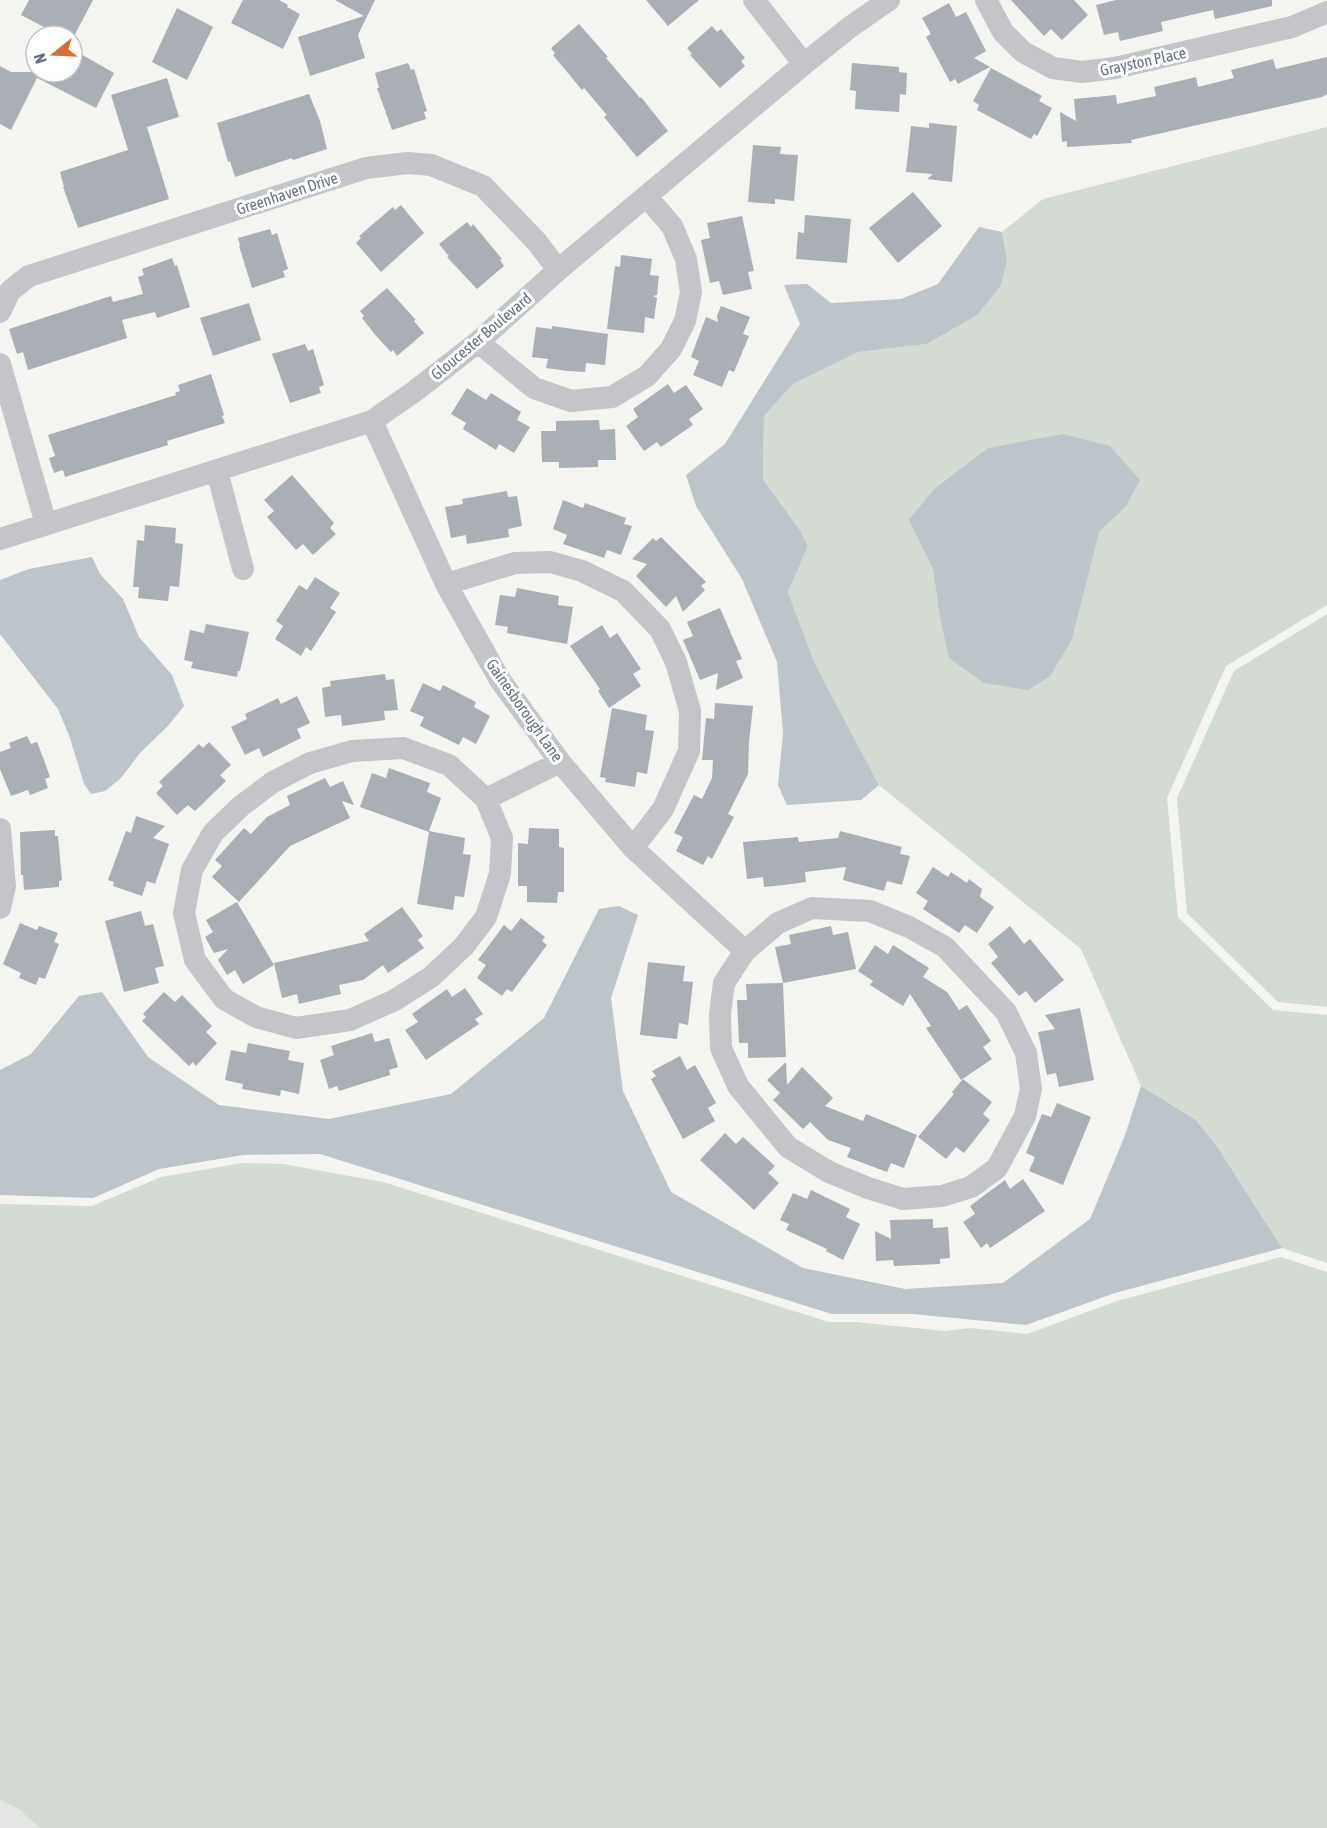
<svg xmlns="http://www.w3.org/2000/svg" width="1327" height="1828" viewBox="0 0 1327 1828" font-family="'Asap Condensed',sans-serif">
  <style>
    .built { fill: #e4e6e4 }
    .green { fill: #d4dbd2 }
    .water { fill: #bdc4ca }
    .building { fill: #aaafb5 }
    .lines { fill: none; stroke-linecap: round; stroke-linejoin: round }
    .street { stroke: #c3c5c9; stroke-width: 22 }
    .labels { text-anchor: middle; stroke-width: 6; stroke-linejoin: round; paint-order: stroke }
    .street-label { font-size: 16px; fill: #667080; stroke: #fff }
  </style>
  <rect width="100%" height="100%" fill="#f4f4f1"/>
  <!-- built -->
  <path class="built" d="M0 1800 20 1810 40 1828H0Z"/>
  <!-- green -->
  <path class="green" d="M1327 127V605L1226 666 1167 798 1178 917 1273 1010 1327 1015V1263L1282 1248 1218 1148 1196 1120 1141 1086 1081 949 879 785 815 664 788 592 808 546 799 529 763 479 764 416 793 384 858 352 926 344 1007 260 1002 232 1043 199Z
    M1327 614V1007L1278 1002 1187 913 1177 798 1234 671Z
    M243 1163 283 1164 383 1182 829 1322H856L945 1331 970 1328 1027 1334 1117 1301 1281 1257 1327 1272V1828H40L20 1810 0 1800V1204L92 1206 161 1177Z"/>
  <!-- water -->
  <path class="water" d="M979 227 1002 232 1007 260 1001 285 977 315 926 344 858 352 793 384 764 416 763 479 799 529 808 546 788 592 815 664 879 785 861 800 787 805 778 785 783 733 777 662 742 579 696 506 686 475 725 444 800 324 784 285 807 284 831 303 901 299 938 284Z
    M1063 434 1110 446 1140 480 1126 506 1099 532 1072 639 1050 676 1028 690 984 683 949 658 941 622 933 569 909 520 933 490 988 448Z
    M92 557 100 574 123 599 139 637 172 675 184 706 168 726 140 753 121 778 105 791 91 794 84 784 70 738 58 709 0 634V580L29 569Z
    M619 906 638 915 611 998 623 1091 671 1192 803 1268 905 1289 1003 1283 1090 1219 1124 1138 1141 1086 1196 1120 1218 1148 1282 1248 1115 1293 1026 1325 913 1314H832L320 1154 243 1155 159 1169 93 1198 0 1195V1070L31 1054 79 996 102 992 148 1057 219 1105 329 1119 451 1094 544 1018 599 909Z"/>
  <!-- building -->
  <path class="building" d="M29 0H93L74 36H61L21 15Z
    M243 0H279L288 5 287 7 300 14 283 49 231 23Z
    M335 0H375L358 35 365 58 310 76 298 37 364 16Z
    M646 0H699L668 26Z
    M1011 0H1074L1088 15 1062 40 1051 29 1044 36Z
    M1116 0H1272V6L1215 19 1213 10 1161 22 1163 31 1120 41 1118 32 1104 35 1096 5Z
    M949 3 956 17 966 12 986 51 974 58 990 67 958 84 955 79 950 82 926 37 931 34 922 18Z
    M177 8 213 27 187 80 152 62Z
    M579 24 608 57 606 58 630 86 640 98 641 97 668 131 637 157 604 117 607 115 584 88 582 90 553 55 555 53 551 48Z
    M712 26 717 32 721 29 745 58 741 61 745 66 720 88 690 55 692 54 687 48Z
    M72 49 114 73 96 108 37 78 11 130 0 124V66L11 72H72Z
    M1327 57V94L1322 97 1131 140 1132 143 1067 147V141L1062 142 1060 112 1076 121 1074 99 1116 95 1117 104 1156 96 1154 87 1196 77 1198 87 1234 78 1231 70 1273 59 1276 69Z
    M408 63 411 70 414 69 427 111 424 112 426 119 392 130 377 88H379L375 73Z
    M852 63 899 67V72L907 73 906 95 900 94 899 112 855 109 856 91 850 90Z
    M991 68 1042 96 1039 101 1052 108 1037 136 1034 134 1031 139 977 110 979 105 973 101Z
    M167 78 179 117 147 127 169 199 78 228 63 187H64L60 172 128 150 111 95Z
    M309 94 320 121 327 149 293 160 292 158 235 177 230 161 228 162 217 123Z
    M929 123 957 126 952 182 927 179 933 174 906 172 911 126 929 128Z
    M753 145 781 147 780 154 798 155 794 201 775 199V204L748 202Z
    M913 192 942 226 898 263 869 228Z
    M401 205 424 233 381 272 356 243 361 238 359 236 393 207 395 210Z
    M805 215 851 219 847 263 796 259 798 232 804 233Z
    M742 216 754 271 748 272 752 289 723 295 719 281 710 283 701 240 710 238 707 223Z
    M467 222 471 227 473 224 502 259 500 260 504 266 477 289 447 257 449 256 439 244Z
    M270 229 272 235 277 233 288 269 283 271 285 277 252 288 239 246H240L238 238Z
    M621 255 652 259 650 275 659 276 657 295 653 296 657 298 654 319 645 317 644 333 607 329 615 266 620 267Z
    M172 258 175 266 177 265 190 307 157 318 155 312 122 320 127 338 28 370 23 352 17 354 9 329 111 296 113 302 143 294 138 277 144 275 142 269Z
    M387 288 416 320 414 321 424 333 397 356 393 350 391 352 377 337 362 318 364 316 360 311Z
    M249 303 261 340 213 356 200 318Z
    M721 306 750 317 743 334 749 336 734 372 729 370 722 387 693 375 699 361 691 357 706 317 718 322 717 316Z
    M552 326 608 334 605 365 586 363 585 372 568 371 546 368 548 359 532 357 536 327 552 329Z
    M305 344 308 351 313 349 324 385 319 387 321 393 290 403 272 354Z
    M211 374 224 415 222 416 225 423 167 441 168 445 65 477 63 470 54 473 49 458 55 456 48 435 176 395 175 393 180 391 178 385Z
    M668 384 674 393 686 385 703 409 689 419 693 425 661 447 657 442 644 451 626 426 638 417 633 409Z
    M467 388 486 400 491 393 521 412 517 420 530 427 514 453 499 444 496 450 463 429 466 423 451 414Z
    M599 420 600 430 615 429 616 460H598V467L559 468V462H542L541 431H556V421Z
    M292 475 334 523 330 528 336 534 313 555 303 544 296 550 267 517 274 511 264 500Z
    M507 491 508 497 517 496 522 526 508 529 509 537 467 544 466 535 451 538 445 507 463 504 462 499Z
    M563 500 583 508 585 503 626 518 624 524 632 526 621 555 607 550 604 558 563 544 567 535 553 529Z
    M145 525 176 528 175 543 183 544 179 587 170 586 168 601 138 598 139 587H133L137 540 144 541Z
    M661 537 706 582 701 586 705 590 683 612 676 596 666 607 636 576 647 564 632 559 653 538 656 541Z
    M315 577 340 593 330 608 336 612 311 651 306 647 301 656 275 639 283 626 276 621 299 585 307 590Z
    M517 588 559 596 558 605 573 607 567 644 507 633 508 627 495 625 500 595 515 597Z
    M720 608 742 659 736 661 743 678 716 690 718 673 700 680 683 640 693 636 687 622Z
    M206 624 249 632 240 671H238L237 677 191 668 193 662 184 660 190 630 204 633Z
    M602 625 610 638 617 633 641 669 633 674 641 686 609 708 598 691 600 689 570 646Z
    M385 674 386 680 394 679 398 710 384 711 385 720 342 726 341 715 325 717 322 688 331 686 330 681Z
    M423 683 440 691 443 685 476 702 474 707 490 716 476 744 463 737 459 745 420 726 424 717 410 711Z
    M297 696 310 723 297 729 301 738 263 757 259 748 245 755 231 727 247 719 245 714 262 706 278 698 281 704Z
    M715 703 753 706 749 742 748 774 728 814 734 817 712 859 708 856 703 865 676 851 683 837 674 833 694 795 702 799 712 778 713 760H702L706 718 714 719Z
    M612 708 647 715 645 730 654 731 647 774 637 772 635 787 605 782 606 778 600 777Z
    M27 736 31 744 37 742 44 760 50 777 45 779 48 788 30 795 28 790 11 796 0 769V752L11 748 9 743Z
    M209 742 231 765 220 775 226 781 195 811 188 805 177 815 156 793 163 786 159 782 199 744 203 748Z
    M389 768 430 783 427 792 441 798 429 831 465 838 463 854 471 855 464 897 455 896 453 910 417 904 429 832 360 807 372 773 386 778Z
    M325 778 330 787 343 781 354 805 342 801 350 818 290 846 239 902 212 877 222 866 215 860 244 828 251 834 267 817 290 805 287 796Z
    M136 816 165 826 153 838 169 844 155 884 147 881 142 896 113 886 114 882 108 880 126 831 131 833Z
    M529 828 559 829V847L564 848V892H558L557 903 527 902V886H518V843L528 844Z
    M55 830V836H58L62 880 59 881V887L24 890 23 875H21L20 832Z
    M840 831 902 847 900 854 910 856 902 885 887 881 884 891 843 880 846 867 805 872 806 882 784 885 764 887 763 877 747 879 743 842 798 837 799 842 838 838Z
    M933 867 948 877 951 872 967 883 969 879 982 889 980 897 994 907 977 933 965 925 959 933 923 909 928 901 916 893Z
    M237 902 274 965 243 984 235 970 227 975 218 960 228 949 214 953 205 937 213 932 206 920Z
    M402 907 423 936 418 940 424 948 388 973 383 965 363 980 339 985 341 994 299 1004 297 994 282 998 274 963 369 941 364 934Z
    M141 911 145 926 153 924 164 966 155 968 159 983 124 992 105 921Z
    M521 918 545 937 542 941 547 945 512 992 507 989 502 996 477 978 486 965 478 960 504 925 511 931Z
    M20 923 37 930 39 926 58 933 54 942 59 944 45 979 39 977 36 985 19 978 21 973 3 964Z
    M831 926 833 935 848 932 856 969 783 983 775 947 791 944 789 935Z
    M1010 926 1024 944 1030 939 1064 980 1035 1003 1026 991 1019 996 991 963 998 957 988 944Z
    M875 945 888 954 893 945 929 968 923 977 947 992 959 1010 967 1005 991 1041 983 1047 992 1059 961 1080 926 1028 931 1026 910 994 903 1006 870 985 873 981 858 971Z
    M648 962 685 966 683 981 693 982 688 1025 679 1023 677 1039 640 1035Z
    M783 983 786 1057 748 1058V1043H739L737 1000H747L746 984Z
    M465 988 483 1014 475 1019 479 1024 426 1060 405 1030 418 1022 412 1014 447 989 452 997Z
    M164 992 175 1002 182 995 212 1026 206 1032 217 1043 196 1066 193 1062 189 1066 142 1021 146 1017 143 1014Z
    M1080 1008 1094 1080 1059 1087 1056 1073 1047 1075 1038 1032 1055 1029 1045 1015Z
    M372 1033 375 1042 389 1038 398 1067 389 1070 390 1075 339 1091 337 1086 329 1089 320 1060 334 1055 331 1046Z
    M248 1043 290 1051 288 1060 304 1063 299 1094 281 1090 280 1096 242 1089 243 1084 225 1080 231 1050 246 1053Z
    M680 1056 687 1070 695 1065 716 1103 708 1108 715 1121 683 1139 651 1079 656 1076 652 1071Z
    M786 1062 787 1085 802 1067 833 1098 825 1106 863 1121 866 1114 917 1135 904 1168 891 1163 887 1172 847 1157 851 1148 828 1140 810 1122 803 1129 773 1100 780 1093 767 1080Z
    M963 1079 992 1102 983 1114 990 1120 964 1153 956 1147 946 1159 918 1137 954 1094 952 1092Z
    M1057 1103 1091 1117 1063 1185 1029 1171 1035 1157 1026 1153 1042 1114 1051 1117Z
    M725 1133 736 1144 743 1137 775 1166 768 1173 779 1183 754 1210 700 1160Z
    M1023 1179 1045 1211 990 1248 987 1243 981 1248 963 1222 975 1214 970 1206 1005 1180 1010 1189Z
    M811 1190 850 1209 846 1217 860 1224 843 1260 826 1251 827 1249 786 1230 789 1224 780 1220 793 1193 807 1199Z
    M933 1219V1228L948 1227 950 1258 940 1259V1264L894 1266 893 1260 876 1261 875 1231 891 1239 890 1220Z"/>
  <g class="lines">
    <!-- street -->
    <path class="street" d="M754 0 804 64
      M986 0 1003 32 1023 52 1053 68 1082 72 1115 68 1292 27 1327 12
      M0 312 10 291 29 276 366 168 408 163 431 165 483 186 537 242 558 270
      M478 342 534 388 571 401 612 397 647 376 671 349 685 321 691 292 686 259 672 226 646 196
      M0 364 46 524
      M372 421 446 584 500 680 560 762 633 848 745 951
      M217 471 243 569
      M0 539 372 421 415 391 478 342 558 270 804 64 850 27 889 0
      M446 584 515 563 550 562 582 571 623 591 660 629 676 662 690 711 689 751 663 809 633 848
      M403 748 449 765 486 799 502 838 500 874 486 917 464 946 431 977 395 1000 350 1020 296 1028 256 1017 224 999 195 960 184 913 192 870 213 833 241 806 273 782 310 763 352 751Z
      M486 799 560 762
      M0 829 5 886 0 908
      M812 908 870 911 909 927 945 947 1006 1012 1026 1053 1031 1089 1025 1116 997 1168 971 1187 942 1196 903 1199 868 1188 829 1172 788 1147 738 1086 721 1048 720 1014 724 983 745 951 778 923Z"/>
  </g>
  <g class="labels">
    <!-- street labels -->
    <g class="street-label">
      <text transform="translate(1143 61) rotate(-12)" y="6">Grayston Place</text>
      <text transform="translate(287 193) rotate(-18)" y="6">Greenhaven Drive</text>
      <text transform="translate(481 336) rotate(-40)" y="6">Gloucester Boulevard</text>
      <text transform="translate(525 710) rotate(55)" y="6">Gainesborough Lane</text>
    </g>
  </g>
  <!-- north arrow -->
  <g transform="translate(54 54) rotate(252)"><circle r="28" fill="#ffffff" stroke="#c2c6cc" stroke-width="1.5"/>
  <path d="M0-4.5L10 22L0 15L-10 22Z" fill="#d56e30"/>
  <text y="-9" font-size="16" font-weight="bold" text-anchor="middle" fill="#667080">N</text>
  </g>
</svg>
